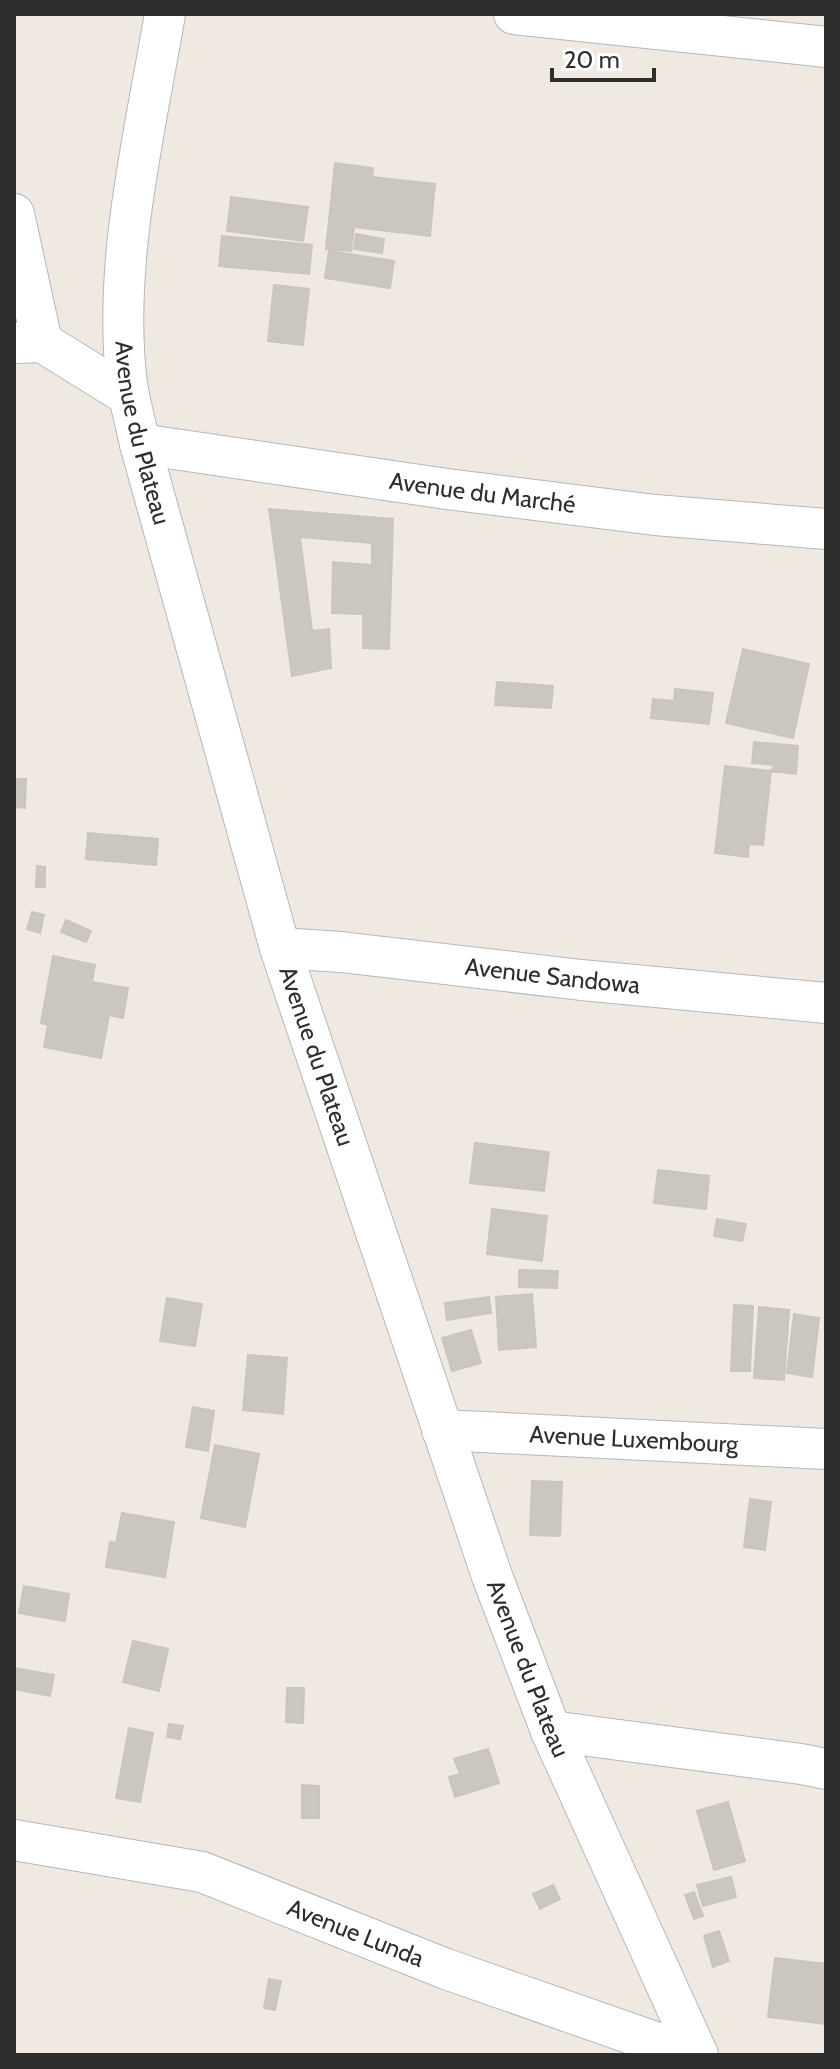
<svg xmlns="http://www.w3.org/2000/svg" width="840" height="2069" viewBox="0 0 840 2069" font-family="Cabin,sans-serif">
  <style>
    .building { fill: #cbc7bf; stroke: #cbc5ba; stroke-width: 2 }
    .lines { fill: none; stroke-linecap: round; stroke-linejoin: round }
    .minor-casing { stroke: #b4b7c1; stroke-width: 42 }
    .minor { stroke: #fff; stroke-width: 40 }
    .labels { text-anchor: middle; stroke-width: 6; stroke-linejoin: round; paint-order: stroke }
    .street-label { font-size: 24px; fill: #2e2e2e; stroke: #fff }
  </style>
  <rect width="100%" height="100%" fill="#efe9e1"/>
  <!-- building -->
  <path class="building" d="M335 163 373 168 372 177 435 184 430 236 354 227 351 251 326 249Z
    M231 197 308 207 303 241 227 231Z
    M356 234 384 239 382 253 354 249Z
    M222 236 312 245 309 274 219 266Z
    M329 251 394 261 390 288 325 278Z
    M274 285 309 289 303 345 268 341Z
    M269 509 393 519 389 649 363 648V614L332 613 333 562 372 565V543L300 537 312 631 329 629 331 668 292 676Z
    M743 649 809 664 793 738 726 723Z
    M497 682 553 686 551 708 495 705Z
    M675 689 713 693 709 724 651 718 653 699 674 701Z
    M754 742 798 746 796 774 771 771 774 765 752 763Z
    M725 766 771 771 763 845 749 844 748 857 715 853Z
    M14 779H26L25 808 14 807Z
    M88 833 158 839 156 865 86 859Z
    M37 866 45 867V887H36Z
    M32 912 44 915 40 933 27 929Z
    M66 920 91 931 86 942 61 932Z
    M53 956 95 965 92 982 128 988 123 1018 109 1015 101 1058 44 1047 48 1025 41 1023Z
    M475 1143 549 1152 544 1191 470 1183Z
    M658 1170 709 1176 706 1209 654 1203Z
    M492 1209 547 1216 542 1261 487 1254Z
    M717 1219 746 1224 742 1241 714 1236Z
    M519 1270 558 1271 557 1288 519 1287Z
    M532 1294 536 1347 499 1350 496 1297Z
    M489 1297 491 1313 447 1320 445 1303Z
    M167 1298 202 1304 195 1346 160 1341Z
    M734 1305 753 1306 750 1371H731Z
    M759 1307 789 1310 784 1380 754 1378Z
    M794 1314 819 1318 812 1377 787 1373Z
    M471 1330 481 1363 452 1371 442 1338Z
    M248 1355 287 1358 283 1414 243 1410Z
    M193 1407 214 1411 208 1451 186 1447Z
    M215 1445 259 1454 245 1527 201 1518Z
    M532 1481 562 1482 560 1536 530 1535Z
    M750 1499 771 1502 765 1550 744 1547Z
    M122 1513 174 1522 165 1577 106 1567 110 1542 116 1543Z
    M24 1586 69 1594 65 1621 19 1613Z
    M133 1641 168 1649 159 1691 123 1682Z
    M14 1668 54 1675 50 1696 14 1689Z
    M287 1688H304L303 1723 286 1722Z
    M169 1724 183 1726 180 1739 167 1737Z
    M129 1728 153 1733 140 1802 116 1798Z
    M488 1749 499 1783 455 1797 449 1777 460 1774 454 1759Z
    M302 1785 319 1786V1818H302Z
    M728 1802 745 1861 714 1870 697 1811Z
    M731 1877 736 1897 703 1906 697 1885Z
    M553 1885 560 1899 540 1909 533 1894Z
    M694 1892 703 1916 694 1919 685 1895Z
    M719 1931 729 1961 713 1967 704 1936Z
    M775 1958 826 1964V2024L768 2017Z
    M269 1979 281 1981 275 2010 264 2008Z"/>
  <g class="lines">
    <defs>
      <g id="minor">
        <path id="s1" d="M165 14C145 132 112 265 127 384 130 404 136 424 140 444L280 948 492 1576 551 1731 698 2055"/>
        <path d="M514 14 826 47"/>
        <path d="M14 214 42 342"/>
        <path d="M16 343 42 342 129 396"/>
        <path id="s2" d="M140 444 447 489 655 515 826 529"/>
        <path id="s3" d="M280 948 341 952 581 980 826 1003"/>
        <path id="s4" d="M442 1430 826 1449"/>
        <path d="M551 1731 801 1764 826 1769"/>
        <path id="s5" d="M14 1840 202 1872 446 1969 692 2055"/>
      </g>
    </defs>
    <!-- minor casing -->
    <use href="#minor" class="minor-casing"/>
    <!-- minor -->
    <use href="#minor" class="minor"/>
  </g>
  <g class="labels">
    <!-- street labels -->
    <g class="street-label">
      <text dy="8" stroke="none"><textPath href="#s1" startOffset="424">Avenue du Plateau</textPath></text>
      <text dy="8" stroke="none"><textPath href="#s2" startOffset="346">Avenue du Marché</textPath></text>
      <text dy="8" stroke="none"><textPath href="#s3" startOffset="274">Avenue Sandowa</textPath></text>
      <text dy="8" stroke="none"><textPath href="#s1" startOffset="1072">Avenue du Plateau</textPath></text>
      <text dy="8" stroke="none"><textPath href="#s4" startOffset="192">Avenue Luxembourg</textPath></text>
      <text dy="8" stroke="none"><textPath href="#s1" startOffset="1720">Avenue du Plateau</textPath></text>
      <text dy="8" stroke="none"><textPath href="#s5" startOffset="356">Avenue Lunda</textPath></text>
    </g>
  </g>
  <!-- border -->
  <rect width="840" height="2069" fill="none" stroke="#2e2e2e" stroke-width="32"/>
  <!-- scale -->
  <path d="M552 68v12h102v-12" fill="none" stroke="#2e2e2e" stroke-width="4"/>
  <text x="564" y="68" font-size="24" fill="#2e2e2e" stroke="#ffffff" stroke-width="6" paint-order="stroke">20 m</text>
</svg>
